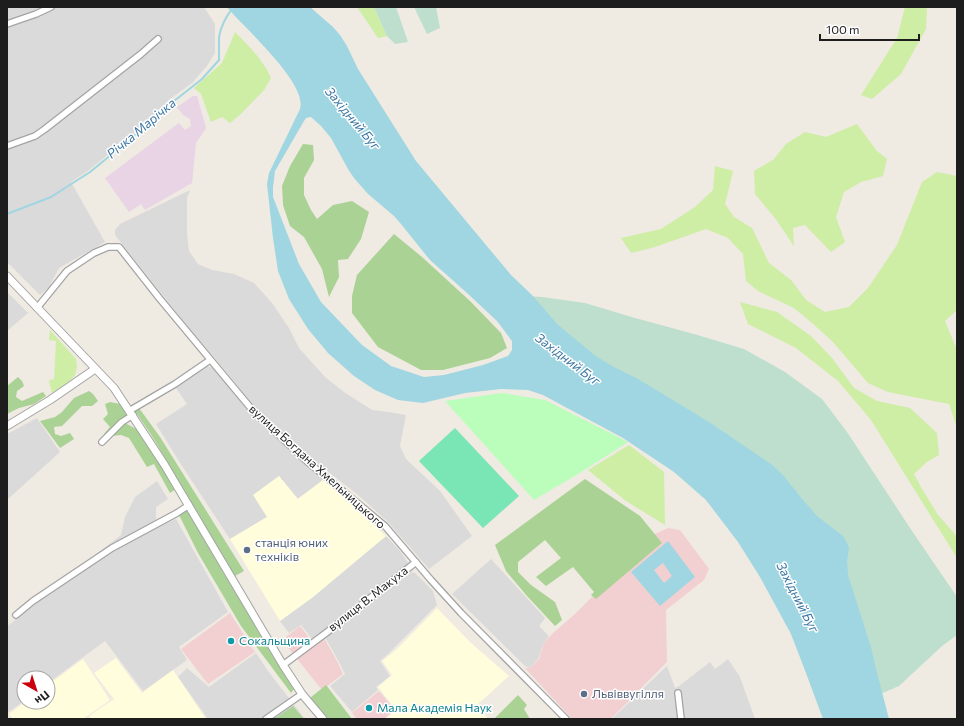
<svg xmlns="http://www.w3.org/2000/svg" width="964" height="726" viewBox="0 0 964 726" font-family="Commissioner,sans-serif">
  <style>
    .residential { fill: #dbdada }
    .commercial { fill: #f2d0d1 }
    .industrial { fill: #e9d4e6 }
    .education { fill: #fffddc }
    .grass { fill: #cdeea4 }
    .forest { fill: #aad294 }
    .wetland { fill: #bedfce }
    .park { fill: #bbfebc }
    .pitch { fill: #7ae5b5 }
    .water { fill: #9fd6e1; fill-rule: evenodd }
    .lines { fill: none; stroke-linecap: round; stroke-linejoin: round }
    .stream { stroke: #9fd6e1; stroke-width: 2 }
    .minor-casing { stroke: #a4a4a4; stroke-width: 8 }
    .tertiary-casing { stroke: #a4a4a4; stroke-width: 9 }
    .minor { stroke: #fff; stroke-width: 5.5 }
    .tertiary { stroke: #fff; stroke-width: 7 }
    .service-dot { fill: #5c6f8a; stroke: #fff; stroke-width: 1.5 }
    .culture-dot { fill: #0f9aa8; stroke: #fff; stroke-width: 1.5 }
    .labels { text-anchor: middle; stroke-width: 3; stroke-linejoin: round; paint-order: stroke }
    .street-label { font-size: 12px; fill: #1d1d1d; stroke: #fff }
    .service-label { font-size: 12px; fill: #4e5e75; stroke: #fff; text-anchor: start }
    .culture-label { font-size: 12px; fill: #0d838f; stroke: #fff; text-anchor: start }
    .water-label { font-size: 13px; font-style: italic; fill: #3d77a4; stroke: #fff }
  </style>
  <rect width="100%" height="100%" fill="#efeae2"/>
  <!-- residential -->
  <path class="residential" d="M7 7H204L215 24V53L207 66 192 83 170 99 144 124 116 148 89 170 71 182 105 242 59 268 49 287 40 295 7 262Z
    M190 190 187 198V234L189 251 198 264 212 270 234 274 254 283 272 303 289 328 299 348 325 377 344 392 372 410 389 412 406 415 400 446 406 459 440 491 472 536 429 569 387 521 357 494 299 449 257 411 234 381 214 357 193 333 115 235V230L120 224Z
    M7 292 28 313 7 331Z
    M207 366 213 368 228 385 250 414 258 422 323 480 297 499 279 476 267 517 230 539 182 466 156 424 187 404 176 388 190 376Z
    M37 418 60 452 7 500V434Z
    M157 481 168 499 156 507V517L158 527 176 519 228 612 179 647 187 660 143 691 105 641 48 683V678H24V701L7 713V624L9 625 33 606 90 559 121 535 125 517 135 497Z
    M386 536 401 552 408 563 402 569 313 640 301 625 289 633 280 621 313 597Z
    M491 559 545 618 539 626 549 636 544 643 538 659 530 668 525 666 452 594Z
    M411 572 415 573 433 591 437 605 389 653 380 661 390 676 376 687 378 690 352 712 330 686 345 674 338 660 325 637 405 574Z
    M256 653 268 671 305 719H208L178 677 187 668 209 687Z
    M728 659 740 677 755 719H612L651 681 667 666 675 688 679 686 710 662 715 669Z"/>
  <!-- commercial -->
  <path class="commercial" d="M668 528 680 530 709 569 704 580 666 610 667 662 611 719H572L525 668H530L539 659 544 643 552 634 575 614 655 534Z
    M230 613 255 652 208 684 181 649Z
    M300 626 315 645 324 638 337 661 343 674 322 690 282 640Z
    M379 691 395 710 384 719H357L352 713Z"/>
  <!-- industrial -->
  <path class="industrial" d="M193 96H197L206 128 196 143 192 183 145 210 141 204 129 212 105 178 179 123 185 130 191 126 190 119 183 115 177 107Z"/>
  <!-- education -->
  <path class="education" d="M279 476 298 499 323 480 353 506 386 536 313 597 280 621 230 539 267 517 253 495Z
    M437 608 470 642 509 676 478 704 488 719H385L396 710 378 687 392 675 382 661 397 649Z
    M116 658 142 693 173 670 206 719H92L89 716 114 699 94 673Z
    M83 659 110 700 83 719H13L9 714 25 702H48V685Z"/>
  <!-- grass -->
  <path class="grass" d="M357 7H374L387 36 378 38Z
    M905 7H927L926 29 901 74 872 99 861 95 897 38Z
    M235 32C248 45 264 61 271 78L264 90 242 113 230 123 222 117 211 122 201 94 194 88 222 63Z
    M857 124 877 151 887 159 883 176 861 182 844 192 836 217 845 242 831 252 805 225 793 228 794 246 775 218 755 194 754 171 773 160 786 144 805 132 826 137Z
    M715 166 733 171 725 204 734 217 752 228 769 263 791 280 806 300 825 312 849 307 868 288 897 245 922 182 937 172 957 176V310L945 321 957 350V428L949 404 888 392 868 383 833 342 812 323 794 308 758 291 746 281 743 254 728 238 706 229 655 247 631 253 621 238 661 229 695 207 713 190Z
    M740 302 777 312 811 336 832 358 854 388 877 401 910 408 937 433 939 455 927 462 914 474 922 489 938 515 954 533 957 538V558L871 420 838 381 796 348 748 324Z
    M50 330 76 359 77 367 75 375 70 381 52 393 49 381 50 380 54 379 56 341 49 340Z
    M629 445 664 472 665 525 626 501 588 470Z"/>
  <!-- forest -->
  <path class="forest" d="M303 144 313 145 314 160 304 178V195L311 210 317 219 333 205 352 201 369 212 361 239 348 259 338 260 339 277 329 297 322 269 304 237 290 226 283 205 282 186 290 166Z
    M394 234 422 257 470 301 501 333 507 348 490 358 443 370H421L378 347 352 313V296L357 275Z
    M18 377 22 381 24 386 17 391 16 397 22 401 43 392 46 396 34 404 19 408 7 414V386Z
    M89 391 93 394 98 401 92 406H82L62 426 54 427 55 434 61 436 70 433 74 439 60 448 40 421 55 417 62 412 74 398Z
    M110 402 120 404 128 414 124 419 127 424 138 430 176 489 170 493 154 464 147 467 129 438 121 435 111 436 104 434 110 427 103 419 108 414 105 404Z
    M139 408 160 437 244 571 235 576 164 456 150 433 135 411Z
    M585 479 640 516 662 543 596 599 591 595 594 592 573 567 546 586 536 577 561 558 545 540 518 562V572L531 585 555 602 562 620 555 626 527 596 506 571 495 545Z
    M187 510 227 579 295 688 291 693 241 626 198 553 179 515Z
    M326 685 352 719H328L310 698Z
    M518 695 527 705 524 709 530 719H494Z
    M293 706 304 719H274Z"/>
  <!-- wetland -->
  <path class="wetland" d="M374 7H396L408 42 395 44 387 36Z
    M414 7H436L440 28 427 34Z
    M522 296 542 297 585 303 635 318 694 334 744 349 785 372 822 399 847 432 912 531 957 597V635L942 646 899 686 885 692 878 694 586 358Z"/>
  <!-- park -->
  <path class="park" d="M502 393 545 400 628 442 578 474 534 500 445 401Z"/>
  <!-- pitch -->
  <path class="pitch" d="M455 428 519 496 483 528 419 461Z"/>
  <!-- water -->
  <path class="water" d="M227 7H310L333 27 340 35 347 46 358 69 416 161 511 275 533 296 557 324 597 357 614 367 638 379 709 422 771 464 783 475 803 500 817 516 843 536 847 543 849 548 847 561 848 575 871 647 876 669 889 719H823L806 673 791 634 760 577 738 542 706 500 674 472 623 438 543 395 528 390 501 389 465 393 423 403 398 400 375 390 354 376 328 353 308 329 289 299 278 271 273 238 267 184 269 173 300 109C308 83 243 27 227 7ZM311 117 321 126 331 138 348 169 354 178 368 194 394 216 401 224 430 260 467 293 497 321 512 341V350L508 356 483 365 444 375 424 377 391 366 362 345 321 302 299 264 273 197V187L275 171 304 121 306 118Z
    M668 541 695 577 660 606 631 572ZM663 563 672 576 664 583 654 570Z"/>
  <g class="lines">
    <!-- stream -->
    <path class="stream" d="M7 214 51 197 90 172 123 145 160 113 166 106 178 98 202 79 219 60C219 53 219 45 219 38 220 28 227 14 234 7"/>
    <defs>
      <path id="minor" d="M7 24 36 14 51 7
        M7 146 35 136 45 129 141 54 158 39
        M37 308 67 271 94 253 108 247H119L160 299 254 412 309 463 385 526 431 580 461 613 566 719
        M129 411 175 384 210 360
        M102 442 122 422 133 415
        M16 615 33 601 112 548 177 513 189 505
        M283 665 326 633 416 562
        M678 693 681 719
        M266 719 302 694"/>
      <path id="tertiary" d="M7 276 114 388 164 464 283 665 302 694 323 719
        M7 426 50 400 95 369"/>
    </defs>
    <!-- minor casing -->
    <use href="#minor" class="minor-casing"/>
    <!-- tertiary casing -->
    <use href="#tertiary" class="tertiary-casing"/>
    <!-- minor -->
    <use href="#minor" class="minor"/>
    <!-- tertiary -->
    <use href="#tertiary" class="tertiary"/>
  </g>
  <!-- markers -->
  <g class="service-dot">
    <circle cx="247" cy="550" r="4"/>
    <circle cx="584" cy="694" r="4"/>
  </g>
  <g class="culture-dot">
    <circle cx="231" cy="641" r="4"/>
    <circle cx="369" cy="708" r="4"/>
  </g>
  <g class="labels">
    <!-- street labels -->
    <g class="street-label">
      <text transform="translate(317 467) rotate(42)" y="4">вулиця Богдана Хмельницького</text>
      <text transform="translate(368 599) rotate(-38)" y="4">вулиця В. Макуха</text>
    </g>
    <!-- service labels -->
    <g class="service-label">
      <text x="255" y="547">станція юних<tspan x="255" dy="14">техніків</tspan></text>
      <text x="592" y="698">Львіввугілля</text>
    </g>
    <!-- culture labels -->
    <g class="culture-label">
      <text x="239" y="645">Сокальщина</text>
      <text x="377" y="712">Мала Академія Наук</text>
    </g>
    <!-- water labels -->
    <g class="water-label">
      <text transform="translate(353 118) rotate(50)" y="5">Західний Буг</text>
      <text transform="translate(141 128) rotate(-40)" y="5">Річка Марічка</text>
      <text transform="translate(568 359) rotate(37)" y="5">Західний Буг</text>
      <text transform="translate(798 597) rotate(63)" y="5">Західний Буг</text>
    </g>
  </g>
  <!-- border -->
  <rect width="964" height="726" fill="none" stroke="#1d1d1d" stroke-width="16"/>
  <!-- north arrow -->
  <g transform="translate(36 690) rotate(141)"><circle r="19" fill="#ffffff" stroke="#a5a5a5"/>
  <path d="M0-3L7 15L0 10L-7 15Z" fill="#cb000c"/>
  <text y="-6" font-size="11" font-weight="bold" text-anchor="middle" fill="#1d1d1d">Пн</text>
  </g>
  <!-- scale -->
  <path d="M820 34v6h99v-6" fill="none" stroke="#1d1d1d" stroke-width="2"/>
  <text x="826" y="34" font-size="12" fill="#1d1d1d" stroke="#ffffff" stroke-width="3" paint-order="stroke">100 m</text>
</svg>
